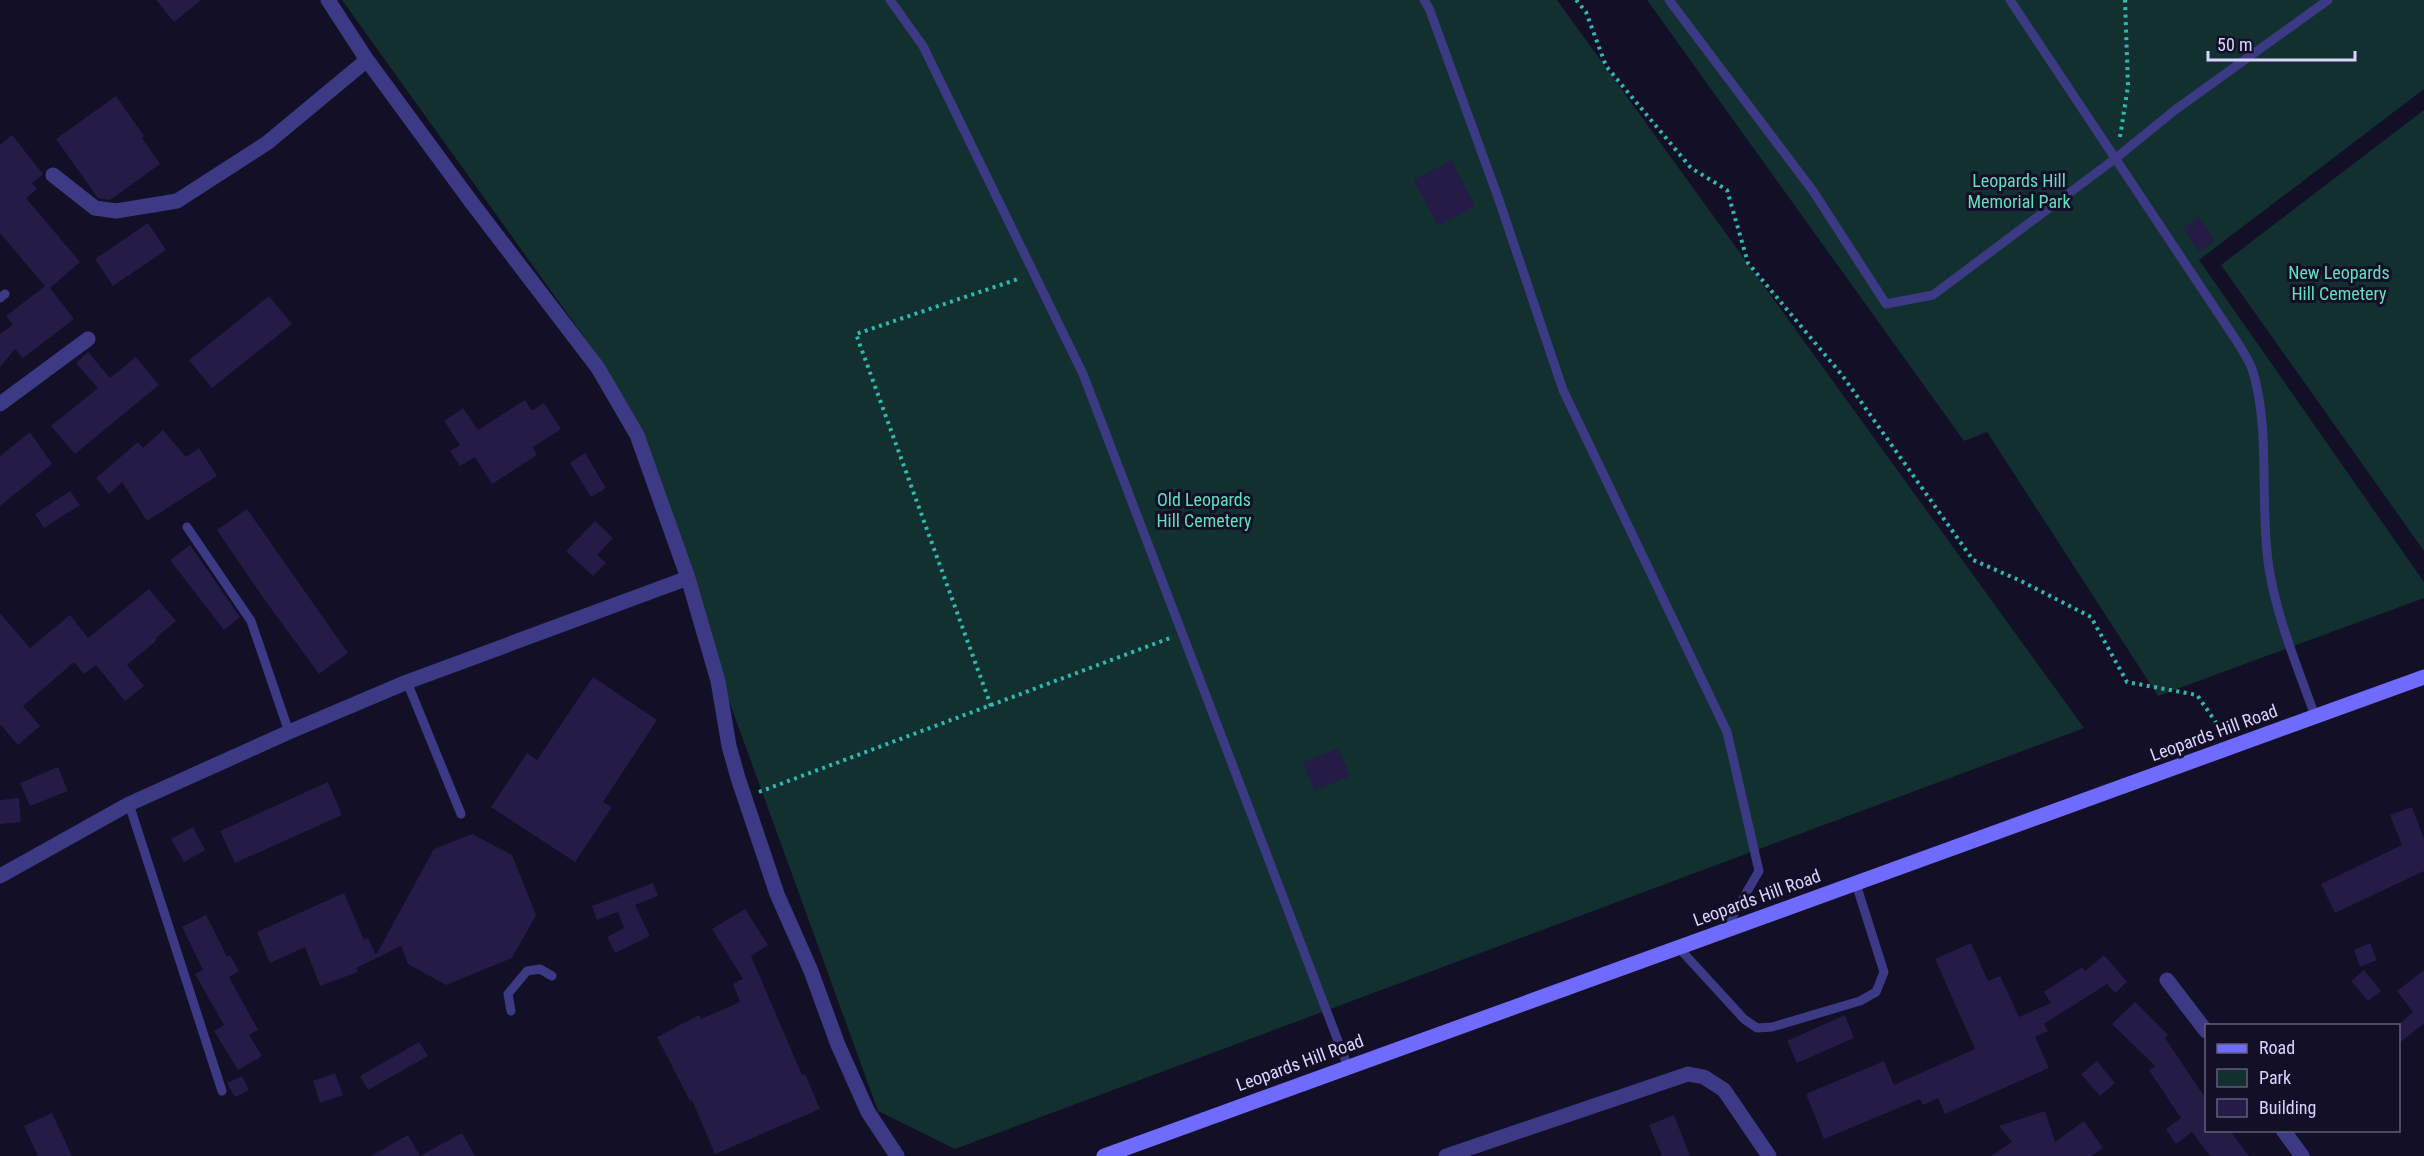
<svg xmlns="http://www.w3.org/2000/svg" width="2424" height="1156" viewBox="0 0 2424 1156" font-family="'Roboto Condensed',sans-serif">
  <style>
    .green { fill: #12302f }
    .building { fill: #241b47 }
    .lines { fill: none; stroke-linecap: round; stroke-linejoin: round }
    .path { stroke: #2fb8b0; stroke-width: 4; stroke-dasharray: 3 4.5; stroke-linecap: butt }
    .lane { stroke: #3d3a85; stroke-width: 9 }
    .street { stroke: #3d3a85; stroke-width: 15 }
    .secondary { stroke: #6f6bff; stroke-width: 15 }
    .labels { text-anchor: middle; stroke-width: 6; stroke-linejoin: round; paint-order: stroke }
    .park-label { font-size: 18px; fill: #5fe0c0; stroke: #130f26 }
    .street-label { font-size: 18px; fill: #d9d4ff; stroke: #130f26 }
  </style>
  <rect width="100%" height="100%" fill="#130f26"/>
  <!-- green -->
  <path class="green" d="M342 0H1557L2084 728 955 1149 878 1111 610 373Z
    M1647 0H2424V89L2199 260 2424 582V598L2158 696 1987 432 1964 441Z
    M2424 110V551L2221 265Z"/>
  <!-- building -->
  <path class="building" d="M156 0H201L174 22Z
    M116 96 144 136 142 138 160 164 110 200 98 198 56 139Z
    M12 135 43 174 32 183 37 189 26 198 80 262 50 288 74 319 23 358 15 349 0 367V334L13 325 6 316 45 286 0 233V145Z
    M1451 160 1475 206 1438 226 1414 180Z
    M2199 217 2215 241 2199 252 2183 228Z
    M148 223 166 250 113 286 95 259Z
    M269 296 292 324 212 388 189 360Z
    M88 352 110 378 136 357 159 385 75 454 51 426 98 388 76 363Z
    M525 400 532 411 544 403 561 429 533 447 537 455 492 484 475 457 460 466 450 451 460 445 444 421 463 408 478 430Z
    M163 430 186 457 199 448 217 476 147 521 122 482 109 494 96 478 138 442 143 448Z
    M30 432 52 464 0 506V456Z
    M585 453 606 488 591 497 570 463Z
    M70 491 80 505 44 528 35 514Z
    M247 509 348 653 319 674 264 599 217 530Z
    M595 521 613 538 597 555 606 563 593 576 566 551Z
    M190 545 240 617 224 630 170 560Z
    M149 589 176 621 156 638 157 640 127 665 144 686 125 701 96 665 84 674 74 662 23 706 40 726 18 745 0 724V613L30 648 70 615 88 638Z
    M593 677 657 720 603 802 612 807 575 862 491 807 527 753 537 760Z
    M1338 748 1350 776 1315 791 1303 763Z
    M58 767 68 791 30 806 20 783Z
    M328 782 342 815 235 863 220 831Z
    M19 798 21 822 0 824V800Z
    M2412 807 2424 839V871L2335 913 2321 884 2402 845 2390 815Z
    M193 827 205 850 184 862 171 839Z
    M472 834 512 855 536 915 512 958 446 985 408 964 401 946 356 968 358 972 320 986 305 947 270 963 257 932 344 893 364 940 368 938 376 955 434 849Z
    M653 883 658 896 635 905 650 936 615 953 607 937 624 928 618 912 597 920 592 906Z
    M745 909 768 945 751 956 802 1075 805 1074 820 1109 715 1154 692 1100 690 1101 657 1037 699 1015 701 1019 740 1002 733 984 743 979 712 929Z
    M206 915 227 957 230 955 239 971 229 977 258 1030 249 1035 262 1056 238 1070 214 1031 224 1025 195 974 203 970 182 927Z
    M1971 943 1988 981 2000 976 2019 1017 2051 1003 2044 992 2082 967 2085 971 2104 955 2127 982 2115 993 2107 984 2044 1024 2048 1031 2035 1037 2049 1068 1945 1114 1938 1098 1923 1105 1920 1099 1824 1139 1806 1094 1884 1061 1894 1085 1975 1049 1935 959Z
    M2370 943 2377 960 2360 967 2354 950Z
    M2364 970 2381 991 2368 1001 2351 981Z
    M2424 970V1025L2423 1024 2398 1044V1025L2413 1012 2397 991Z
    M2135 1002 2168 1035 2165 1038 2206 1099V1131H2230L2249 1156H2210L2192 1132 2176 1144 2166 1129 2181 1118 2149 1070 2155 1066 2112 1024Z
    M1845 1015 1854 1038 1797 1063 1787 1041Z
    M419 1042 428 1056 368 1090 360 1076Z
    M2097 1061 2115 1083 2100 1096 2081 1074Z
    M335 1073 343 1095 320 1103 313 1081Z
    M242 1076 249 1090 235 1097 227 1083Z
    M2045 1111 2055 1142 2084 1121 2103 1148 2091 1156H1991L2012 1142 1999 1126Z
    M52 1113 72 1156H38L24 1126Z
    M1674 1115 1690 1156H1662L1649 1125Z
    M462 1133 475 1156H420Z
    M408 1135 420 1156H371Z"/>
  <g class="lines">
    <!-- path -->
    <path class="path" d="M1576 0 1586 12 1606 66 1691 168 1727 190 1748 263 1842 375 1973 560 2021 581 2091 617 2127 682 2197 695 2224 734
      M2120 137 2128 86 2125 0
      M991 706 856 334 1021 278
      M759 792 1170 638"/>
    <!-- lane -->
    <path class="lane" d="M890 0 923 46 1083 374 1348 1067
      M1424 0 1429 8 1499 200 1563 390 1727 732 1759 871 1724 931
      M1669 0 1813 191 1886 304 1933 295 2116 158 2175 110 2328 0
      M2010 0 2236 340C2242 350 2250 361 2253 372 2271 432 2259 505 2269 568 2277 619 2298 668 2315 716
      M0 298 5 294
      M187 527 251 621 289 732
      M407 682 461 814
      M129 804 222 1091
      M1678 947 1744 1019 1757 1028 1772 1027 1860 1001 1876 992 1884 972 1856 884
      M511 1011 508 994 527 971 540 969 552 976"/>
    <!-- street -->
    <path class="street" d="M328 0 367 60 472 203 598 368 637 435 688 578 718 681 729 746 738 778 777 894 811 971 838 1045 868 1112 897 1156
      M53 175 95 208 116 211 177 201 267 143 367 60
      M0 404 88 339
      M0 876 129 804 289 732 407 682 688 578
      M2167 980 2206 1031
      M2283 1130 2302 1156
      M1446 1156 1688 1074 1704 1077 1724 1090 1769 1156"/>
    <!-- secondary -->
    <path class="secondary" d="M1104 1156 2424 677"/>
  </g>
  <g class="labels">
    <!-- park labels -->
    <g class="park-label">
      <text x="2019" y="187">Leopards Hill<tspan x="2019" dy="21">Memorial Park</tspan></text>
      <text x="2339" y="279">New Leopards<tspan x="2339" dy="21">Hill Cemetery</tspan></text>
      <text x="1204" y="506">Old Leopards<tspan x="1204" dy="21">Hill Cemetery</tspan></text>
    </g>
    <!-- street labels -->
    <g class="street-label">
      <text transform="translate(2214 733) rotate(-20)" y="6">Leopards Hill Road</text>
      <text transform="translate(1757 898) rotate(-20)" y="6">Leopards Hill Road</text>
      <text transform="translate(1300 1063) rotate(-20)" y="6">Leopards Hill Road</text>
    </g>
  </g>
  <!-- legend -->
  <rect x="2205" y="1024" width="195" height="108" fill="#130f26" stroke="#625e7d" stroke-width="1.5"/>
  <rect x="2217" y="1044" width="30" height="9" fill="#6f6bff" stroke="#625e7d" stroke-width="1.5"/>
  <text x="2259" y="1054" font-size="18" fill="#d9d4ff">Road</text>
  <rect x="2217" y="1069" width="30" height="18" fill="#12302f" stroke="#625e7d" stroke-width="1.5"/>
  <text x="2259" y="1084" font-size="18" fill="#d9d4ff">Park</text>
  <rect x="2217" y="1099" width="30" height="18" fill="#241b47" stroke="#625e7d" stroke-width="1.5"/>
  <text x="2259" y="1114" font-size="18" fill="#d9d4ff">Building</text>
  <!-- scale -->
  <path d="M2208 51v9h147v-9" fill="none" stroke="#d9d4ff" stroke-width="3"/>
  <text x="2217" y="51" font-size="18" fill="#d9d4ff" stroke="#130f26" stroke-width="4.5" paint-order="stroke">50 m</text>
</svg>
